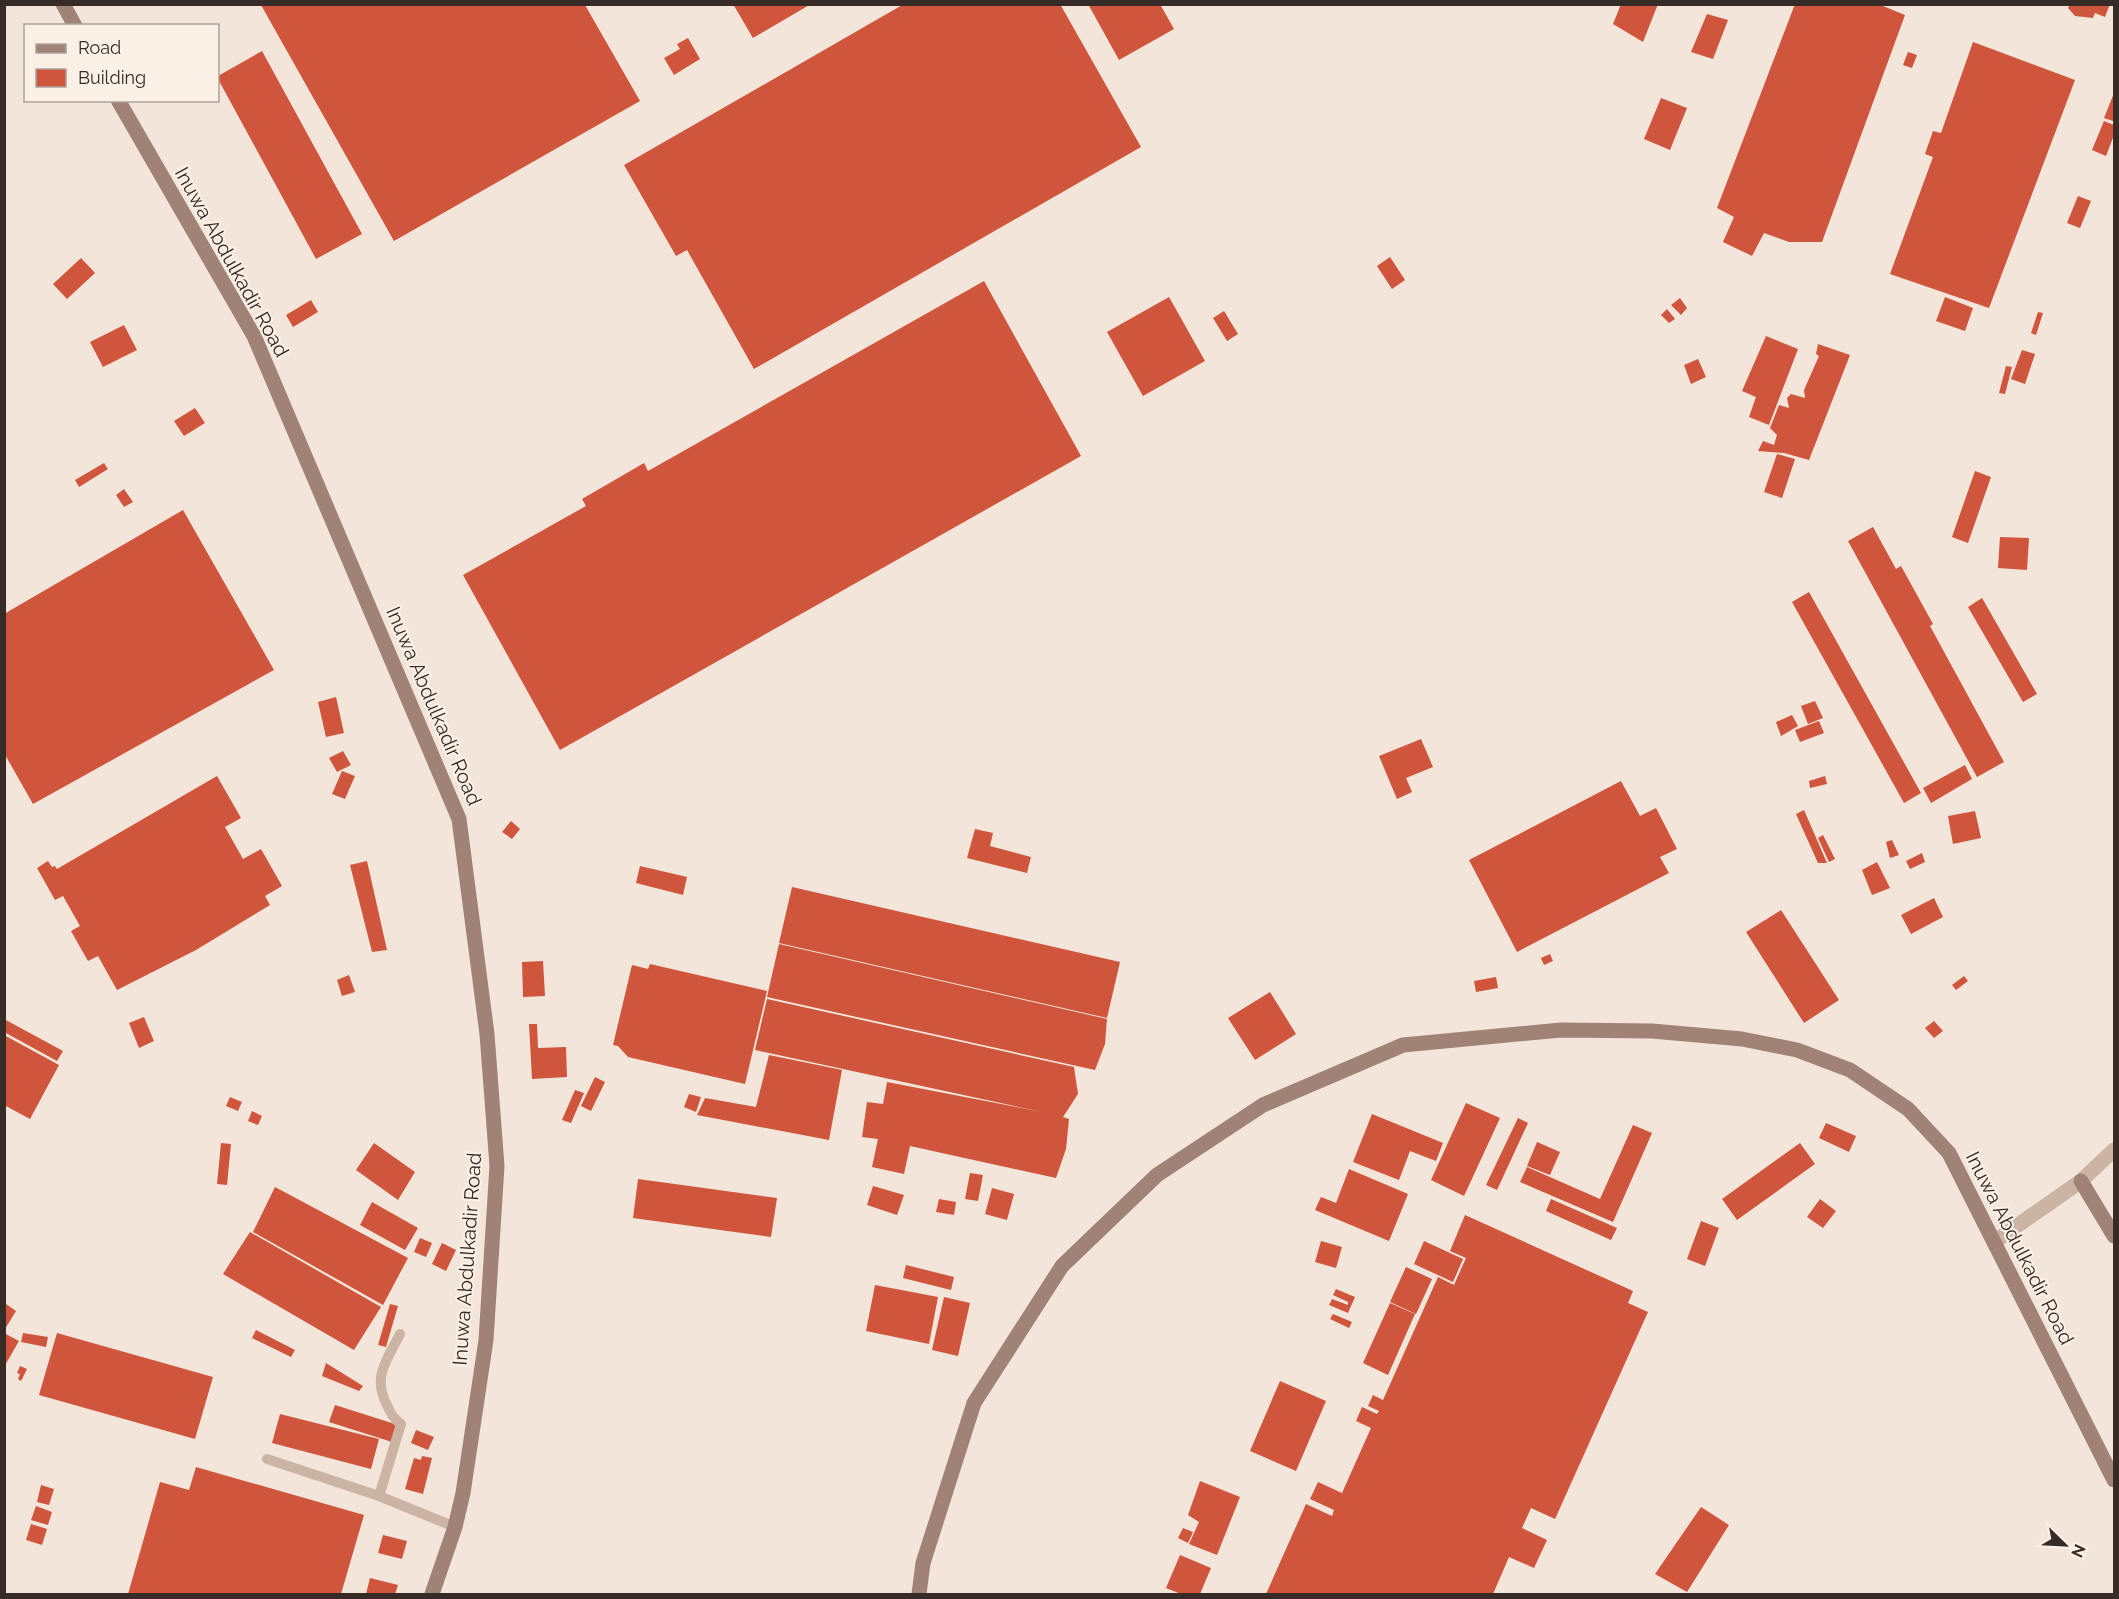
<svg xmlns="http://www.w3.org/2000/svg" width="2119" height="1599" viewBox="0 0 2119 1599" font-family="Raleway,sans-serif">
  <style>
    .building { fill: #cf553c }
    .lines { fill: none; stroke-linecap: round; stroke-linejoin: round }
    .lane { stroke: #ccb4a5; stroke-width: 10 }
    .street { stroke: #ccb4a5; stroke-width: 15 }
    .secondary { stroke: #a08276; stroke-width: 15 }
    .labels { text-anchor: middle; stroke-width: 4.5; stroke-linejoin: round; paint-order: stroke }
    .street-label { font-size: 20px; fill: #372b27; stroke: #fbf0e6 }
  </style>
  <rect width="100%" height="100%" fill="#f3e5da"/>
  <!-- building -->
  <path class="building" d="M733 4H811L753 38Z
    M904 4H1060L1141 147 754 369 687 250 676 256 624 165Z
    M1088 4H1160L1174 29 1119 60Z
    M1621 4H1658L1643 42 1613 24Z
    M1795 4H1878L1905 15 1822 242H1789L1764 233 1752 256 1723 242 1734 217 1717 208Z
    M2070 4H2110L2105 17 2095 13 2093 18 2075 16 2068 8Z
    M261 5H585L640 101 394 241Z
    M1707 14 1728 20 1713 59 1691 52Z
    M688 38 700 59 674 75 664 58 680 49 677 44Z
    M1973 42 2075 80 1989 308 1890 274 1933 157 1925 154 1933 131 1941 133Z
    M262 51 362 234 316 259 218 79V76Z
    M1908 52 1917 55 1912 68 1903 65Z
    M2114 93V117L2113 121 2104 118Z
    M1661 98 1687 108 1670 150 1644 139Z
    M2104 121 2114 125V135L2106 156 2092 150Z
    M2078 196 2091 201 2080 228 2067 223Z
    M1390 257 1405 280 1392 289 1377 266Z
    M81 258 95 273 67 299 53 284Z
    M984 281 1081 456 560 750 463 575 586 506 582 499 644 463 648 471Z
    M1169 297 1205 361 1143 396 1107 332Z
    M1945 297 1973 308 1965 331 1936 321Z
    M1680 298 1687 308 1681 315 1671 305Z
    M311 300 318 312 293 327 286 315Z
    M1667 309 1675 319 1669 323 1661 315Z
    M1224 311 1238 334 1227 341 1213 318Z
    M2038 312 2043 313 2036 335 2031 333Z
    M124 325 137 350 103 367 90 342Z
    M1766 336 1798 349 1769 425 1749 417 1756 397 1742 391Z
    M1818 344 1850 355 1809 460 1784 453 1758 451 1763 441 1774 445 1777 435 1770 428 1779 405 1789 408 1787 398 1791 394 1805 398 1804 390 1819 356 1816 354Z
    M2022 350 2035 354 2025 384 2011 379Z
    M1698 359 1706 377 1691 384 1684 365Z
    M2006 366 2012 367 2005 394 1999 393Z
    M195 408 205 423 184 436 174 421Z
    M1777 454 1795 459 1782 498 1764 492Z
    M104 463 108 469 79 487 75 480Z
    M1975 471 1991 477 1968 543 1952 537Z
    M124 489 133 502 124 507 116 495Z
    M183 510 274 670 33 804 4 753V614Z
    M1873 527 1896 569 1901 566 1933 624 1930 626 2004 762 1977 777 1848 541Z
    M2000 537 2029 538 2027 570 1998 568Z
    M1809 592 1921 793 1904 803 1792 602Z
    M1982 598 2037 694 2023 702 1968 607Z
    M336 697 344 733 326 737 318 702Z
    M1815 701 1823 718 1808 724 1801 706Z
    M1792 715 1798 726 1781 736 1776 722Z
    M1819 721 1824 733 1800 742 1795 730Z
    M1421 739 1433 767 1406 778 1412 792 1397 799 1379 756Z
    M343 751 351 765 337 772 329 758Z
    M1965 765 1972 779 1931 803 1923 788Z
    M342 771 355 776 345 799 332 794Z
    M217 776 241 818 225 827 243 859 261 849 282 886 265 896 270 905 196 950 117 990 98 956 88 961 71 931 80 926 63 896 55 900 37 868 48 861 52 867 55 866 57 869Z
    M1825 776 1827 784 1810 788 1809 781Z
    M1621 781 1640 816 1656 808 1677 849 1660 857 1669 873 1517 952 1469 860Z
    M1804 810 1827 863H1818L1796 814Z
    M1975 811 1981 838 1953 844 1948 816Z
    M511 821 520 829 512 839 502 832Z
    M975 829 993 833 990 846 1031 857 1027 873 967 858Z
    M1823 835 1835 859 1829 862 1818 838Z
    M1892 840 1899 855 1890 858 1886 842Z
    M1922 853 1925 862 1910 869 1906 861Z
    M367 861 387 950 372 952 350 865Z
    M1877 862 1890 888 1872 895 1862 870Z
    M640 866 687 877 683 895 636 883Z
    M792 887 1120 962 1107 1018 779 943Z
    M1934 898 1943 917 1911 934 1901 915Z
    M1781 910 1839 1000 1804 1023 1746 932Z
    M779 944 1107 1019 1105 1044 1095 1070 767 997Z
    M1550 954 1553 961 1544 965 1541 958Z
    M543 961 545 996 523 997 522 962Z
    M650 964 767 991 745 1084 628 1057 618 1046 613 1045 632 965 648 969Z
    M349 975 355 992 342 996 337 980Z
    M1964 976 1968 981 1956 990 1952 985Z
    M1496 977 1498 988 1476 992 1474 981Z
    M1270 992 1296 1034 1255 1060 1228 1018Z
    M767 999 1074 1067 1078 1094 1063 1117 1069 1119 1066 1149 1056 1178 910 1146 904 1174 872 1167 878 1139 862 1137 867 1102 883 1104 887 1082 1042 1112 755 1050Z
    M144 1017 154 1041 139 1048 129 1023Z
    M4 1019 63 1051 57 1061 4 1032Z
    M1934 1021 1943 1031 1934 1038 1925 1028Z
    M529 1024H537L538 1048 566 1047 567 1077 532 1079Z
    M4 1035 59 1065 30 1119 4 1105Z
    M769 1055 842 1070 829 1140 697 1115 705 1098 756 1107Z
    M595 1077 605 1082 591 1111 581 1106Z
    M575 1090 584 1093 571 1123 562 1120Z
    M689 1094 701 1097 696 1112 684 1107Z
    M230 1097 242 1102 238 1111 226 1106Z
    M1466 1103 1500 1118 1464 1196 1431 1180Z
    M252 1111 262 1116 258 1125 248 1121Z
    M1372 1114 1443 1143 1436 1161 1410 1151 1399 1180 1353 1162Z
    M1518 1118 1528 1123 1497 1190 1486 1185Z
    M1826 1123 1856 1136 1849 1152 1819 1138Z
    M1633 1125 1652 1133 1613 1222 1520 1182 1527 1167 1600 1199Z
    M1537 1142 1560 1152 1550 1175 1527 1166Z
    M221 1143 231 1144 227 1185 217 1184Z
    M374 1143 415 1172 398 1200 356 1170Z
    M1800 1143 1815 1164 1737 1220 1722 1199Z
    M1349 1169 1408 1194 1389 1241 1315 1210 1321 1197 1336 1203Z
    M970 1173 983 1175 978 1201 965 1199Z
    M638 1179 777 1198 771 1237 633 1218Z
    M873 1186 904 1195 897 1215 867 1205Z
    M275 1187 408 1258 383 1305 253 1232Z
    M992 1188 1014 1194 1007 1220 985 1214Z
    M939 1199 956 1202 954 1215 936 1212Z
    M1551 1199 1617 1228 1611 1240 1546 1211Z
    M1820 1199 1836 1211 1823 1228 1807 1217Z
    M372 1202 418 1228 405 1250 360 1225Z
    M1465 1215 1633 1291 1628 1303 1648 1312 1555 1519 1531 1508 1522 1528 1547 1540 1534 1568 1509 1557 1493 1594H1266L1306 1504 1332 1516 1334 1510 1310 1499 1318 1482 1342 1493 1371 1428 1356 1421 1362 1407 1377 1414 1379 1411 1368 1406 1373 1395 1383 1400 1438 1277 1454 1285 1466 1258 1450 1251Z
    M1701 1221 1719 1228 1705 1266 1687 1259Z
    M250 1232 381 1307 354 1350 223 1274Z
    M420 1238 432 1243 426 1257 414 1252Z
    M1321 1241 1342 1247 1336 1268 1315 1262Z
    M1424 1241 1463 1259 1453 1282 1414 1264Z
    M442 1243 456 1250 446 1271 432 1264Z
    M906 1265 954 1277 951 1290 903 1278Z
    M1406 1267 1432 1279 1416 1314 1390 1302Z
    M875 1285 938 1297 929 1344 866 1331Z
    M1336 1289 1355 1297 1348 1313 1329 1305 1332 1299 1348 1305V1302L1333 1295Z
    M944 1297 970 1303 958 1356 932 1350Z
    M1390 1303 1415 1314 1388 1375 1363 1363Z
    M6 1304 16 1311 5 1329V1306Z
    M390 1304 398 1306 386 1347 378 1345Z
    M1333 1314 1352 1322 1349 1328 1330 1319Z
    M256 1330 295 1350 291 1357 252 1338Z
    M4 1333 19 1341 4 1367Z
    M23 1333 48 1337 46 1347 21 1342Z
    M57 1333 213 1377 195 1439 39 1395Z
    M326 1363 363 1386 359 1391 322 1376Z
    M20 1366 27 1369 21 1381 18 1379 20 1374 17 1373Z
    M1280 1381 1326 1401 1296 1471 1250 1451Z
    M335 1405 398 1425 392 1442 329 1422Z
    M280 1414 379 1439 371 1469 272 1443Z
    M416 1430 434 1437 428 1450 411 1443Z
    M422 1456 432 1458 423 1494 405 1489 414 1458 421 1460Z
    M196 1467 364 1515 341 1594H128L160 1482 189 1490Z
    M1200 1481 1240 1497 1217 1555 1189 1544 1199 1522 1188 1515Z
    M41 1485 54 1489 49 1505 37 1502Z
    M36 1506 52 1512 48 1525 31 1520Z
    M1701 1507 1729 1525 1687 1592 1655 1574Z
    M31 1524 47 1529 42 1545 26 1540Z
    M1183 1528 1193 1532 1188 1543 1178 1538Z
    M383 1535 407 1541 402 1559 378 1553Z
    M1180 1555 1211 1568 1200 1594H1181L1166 1588Z
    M370 1578 398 1585 395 1594H366Z"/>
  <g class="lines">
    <!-- lane -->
    <path class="lane" d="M400 1334C387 1360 372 1377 387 1405 391 1414 394 1419 401 1424L379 1496 455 1527
      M267 1459 379 1496"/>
    <!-- street -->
    <path class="street" d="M1994 1242 2081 1181 2114 1150"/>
    <!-- secondary -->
    <path class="secondary" d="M63 4 75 26
      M118 100 254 336 459 819 487 1034 497 1166 486 1340 463 1493 455 1527 432 1594
      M2081 1181 2114 1236
      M919 1594 923 1563 974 1403 1062 1266 1157 1175 1263 1105 1403 1045 1561 1030 1652 1031 1742 1039 1797 1050 1850 1070 1908 1109 1949 1153 2114 1480"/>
  </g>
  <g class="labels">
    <!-- street labels -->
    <g class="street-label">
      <text transform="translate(232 262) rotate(61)" y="7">Inuwa Abdulkadir Road</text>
      <text transform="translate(434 706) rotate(67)" y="7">Inuwa Abdulkadir Road</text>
      <text transform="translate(2020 1248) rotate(63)" y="7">Inuwa Abdulkadir Road</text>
      <text transform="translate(467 1259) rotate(-86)" y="7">Inuwa Abdulkadir Road</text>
    </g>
  </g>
  <!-- border -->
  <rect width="2119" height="1599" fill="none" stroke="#372b27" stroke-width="12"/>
  <!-- legend -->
  <rect x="24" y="24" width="195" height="78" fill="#fbf0e6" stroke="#ada19a" stroke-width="1.5"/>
  <rect x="36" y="44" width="30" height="9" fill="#a08276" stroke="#ada19a" stroke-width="1.5"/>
  <text x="78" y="54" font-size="18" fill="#372b27">Road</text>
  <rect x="36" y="69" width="30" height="18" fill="#cf553c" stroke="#ada19a" stroke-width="1.5"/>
  <text x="78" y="84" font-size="18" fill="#372b27">Building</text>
  <!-- north arrow -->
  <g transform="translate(2065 1545) rotate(114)" stroke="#fbf0e6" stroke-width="4.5" paint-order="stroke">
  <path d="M0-4.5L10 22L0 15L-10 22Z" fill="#372b27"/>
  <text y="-9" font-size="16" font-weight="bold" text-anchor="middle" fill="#372b27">N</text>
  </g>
</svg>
